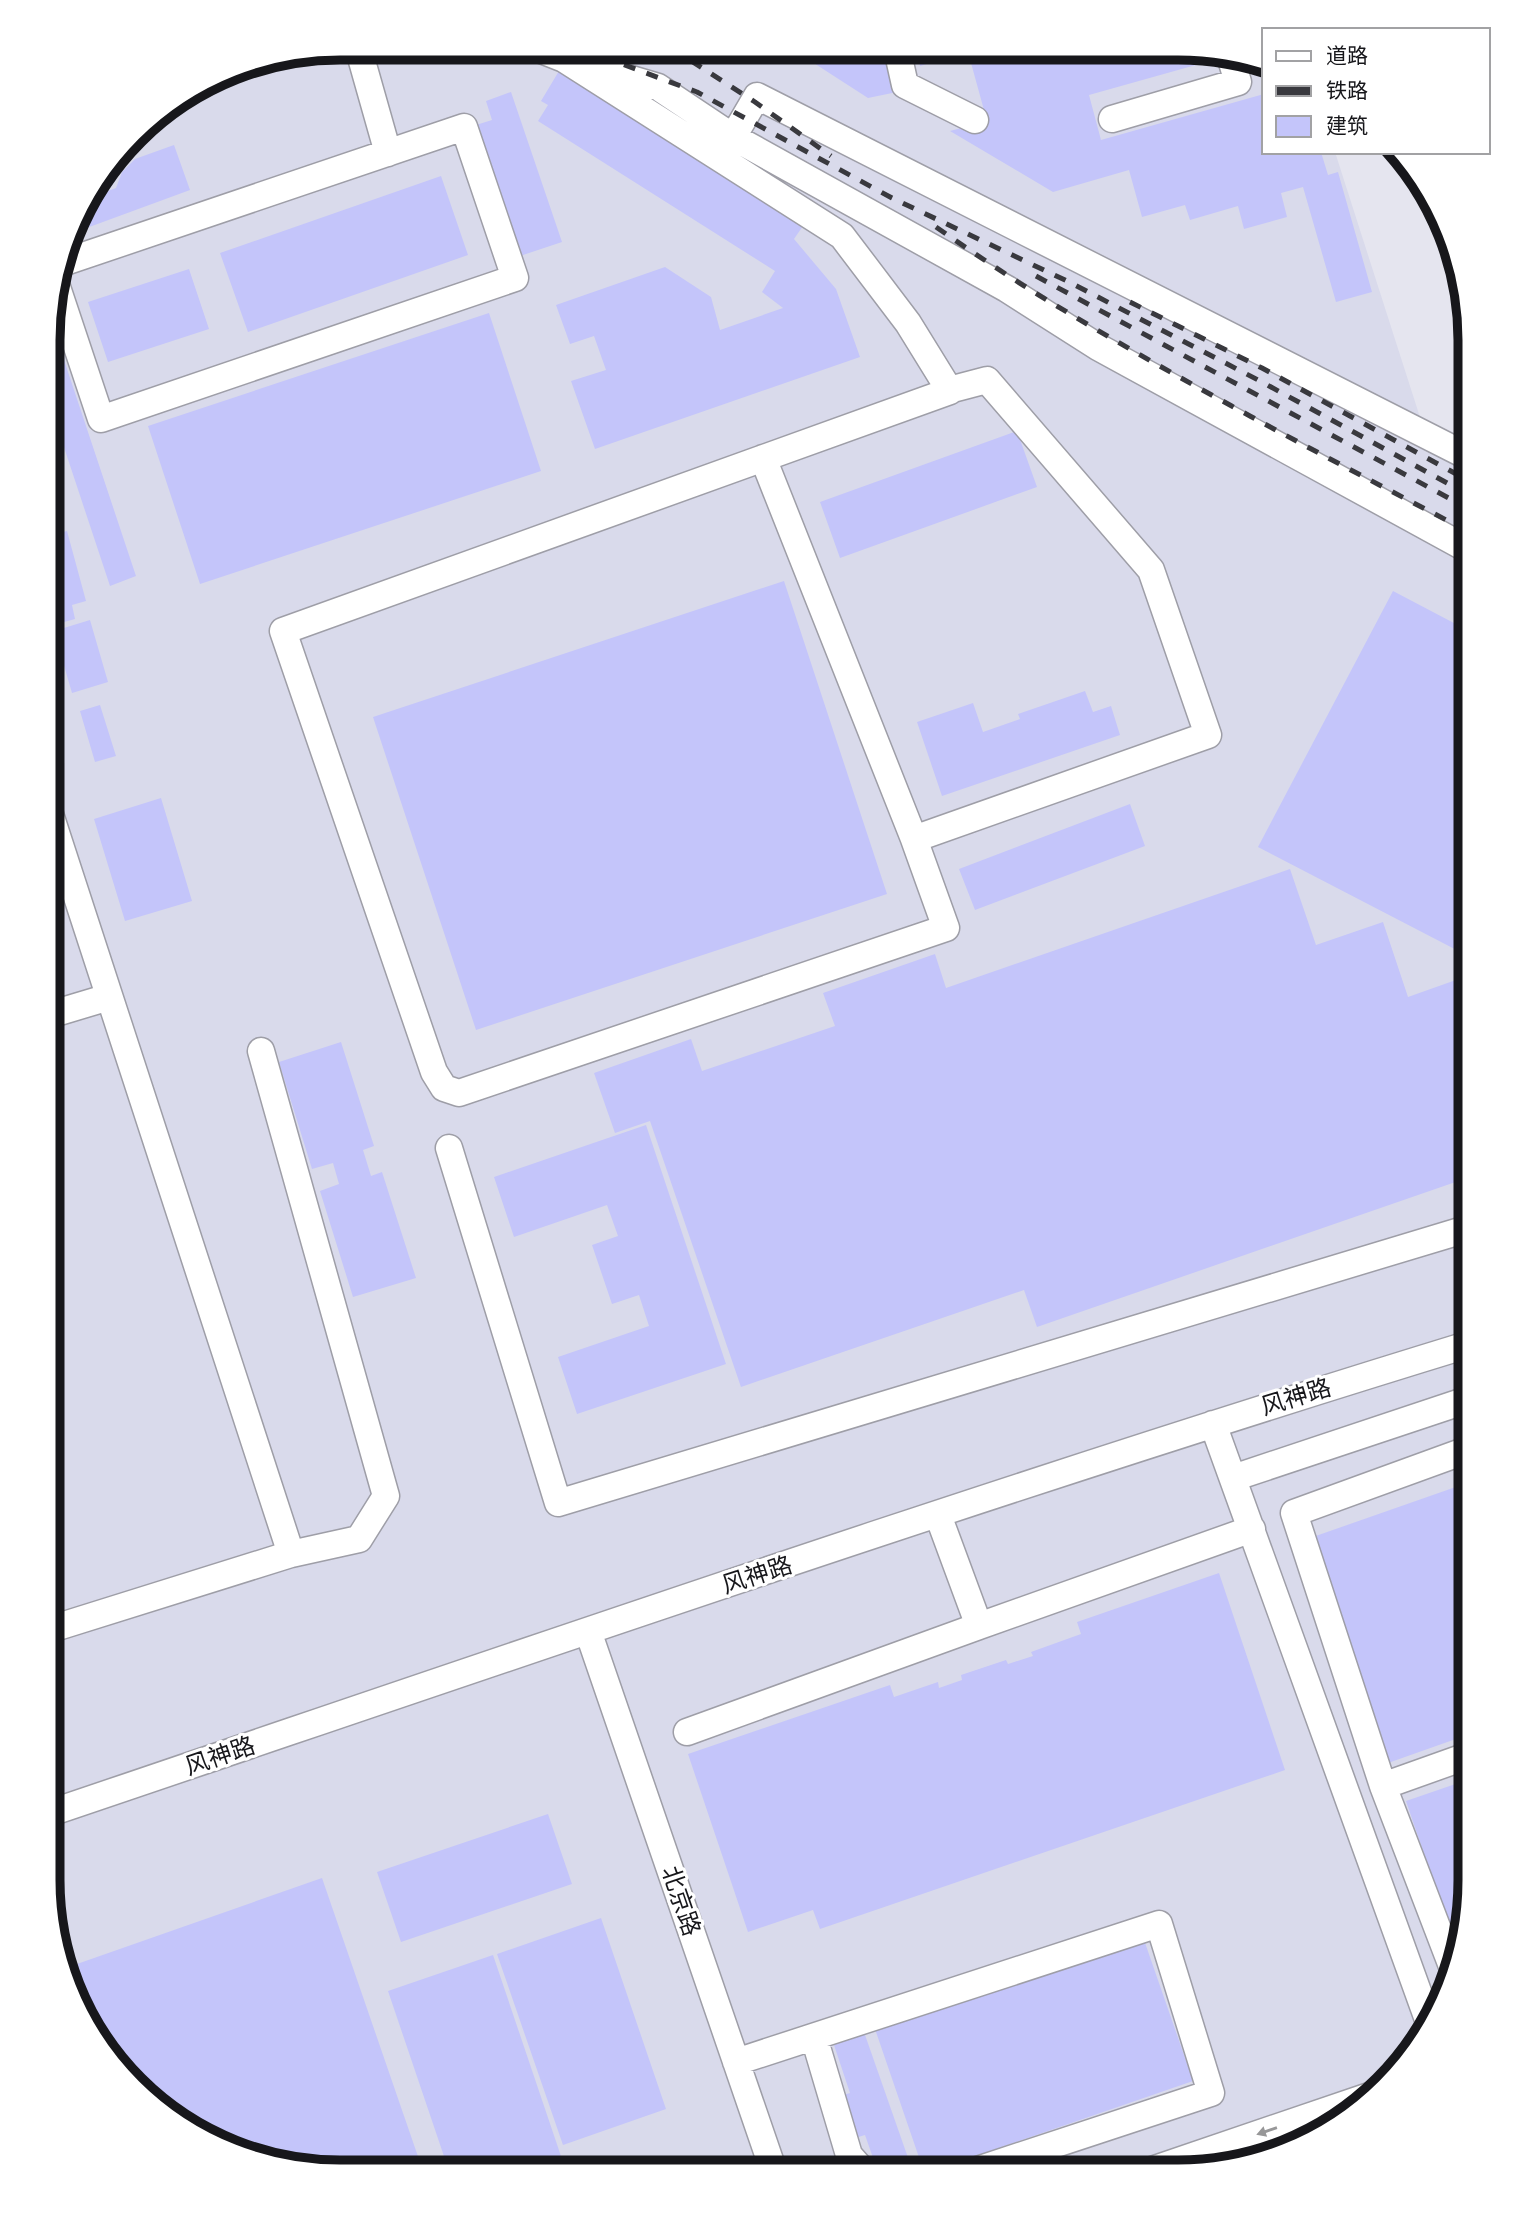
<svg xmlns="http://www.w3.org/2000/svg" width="1518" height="2220" viewBox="0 0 1518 2220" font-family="Roboto,'Noto Sans SC',sans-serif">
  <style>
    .built { fill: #d9daeb }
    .building { fill: #c4c5fa }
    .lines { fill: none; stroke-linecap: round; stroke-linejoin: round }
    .minor-casing { stroke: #9e9ea7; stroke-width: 29 }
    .minor { stroke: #fff; stroke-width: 26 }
    .rail { stroke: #39393e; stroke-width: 5; stroke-dasharray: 12 12; stroke-linecap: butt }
    .oneway { fill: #979798 }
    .labels { text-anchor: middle; stroke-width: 6; stroke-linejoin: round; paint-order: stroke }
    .street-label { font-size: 24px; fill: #17171b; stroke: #fff }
    .rim { fill: none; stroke: #17171b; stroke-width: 9 }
  </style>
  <rect width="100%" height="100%" fill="#e5e5ef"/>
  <!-- built -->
  <path class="built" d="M339 47 1217 50 1264 62V152H1335L1426 436 1471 458 1470 1900 1455 1975 1421 2043 1378 2093 1143 2173 302 2170 177 2123 119 2073 77 2010 47 1881 50 301 86 194 147 119 245 63Z"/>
  <!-- building -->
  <path class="building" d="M792 49H884L897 92 868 98Z
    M916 49 1200 50 1203 63 1089 95 1101 140 1264 94V152H1321L1328 175 1338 172 1372 292 1336 302 1303 187 1281 193 1287 217 1244 229 1238 206 1190 220 1185 205 1142 217 1129 170 1053 192 950 131 987 121 968 52 920 66Z
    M559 71 805 223 794 239 836 289 860 357 595 449 571 381 606 370 594 336 570 344 556 305 665 267 711 297 720 330 783 308 762 292 775 271 538 121 548 105 541 101Z
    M511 92 562 242 520 256 476 125 492 120 486 101Z
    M174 145 190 190 73 233 84 200 116 188 122 172 135 159Z
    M441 176 468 255 248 332 220 253Z
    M189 269 209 329 108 362 88 302Z
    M489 313 541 471 200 584 148 426Z
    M50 318 136 576 110 586 50 405Z
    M1017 431 1037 487 840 558 820 502Z
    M67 531 86 601 72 605 75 619 57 624 53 612 49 613V536Z
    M784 581 887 894 476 1030 373 717Z
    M1393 591 1471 632 1470 957 1258 847Z
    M90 620 108 682 72 693 54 631Z
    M1085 691 1093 712 1111 706 1120 735 942 796 917 722 973 703 983 732 1020 719 1018 714Z
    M100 705 116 756 95 762 80 711Z
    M161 798 192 901 125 921 94 819Z
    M1130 804 1145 846 975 910 959 869Z
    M1290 869 1316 945 1383 922 1408 997 1470 975V1177L1037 1327 1024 1290 741 1387 650 1121 615 1133 594 1073 691 1039 702 1071 835 1026 823 993 935 954 946 988Z
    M341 1042 374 1146 363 1150 371 1176 382 1172 416 1278 353 1297 320 1191 339 1184 333 1163 312 1169 279 1062Z
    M646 1125 726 1364 577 1414 558 1357 649 1326 639 1295 612 1304 592 1245 618 1236 607 1205 514 1237 494 1177Z
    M1470 1482V1734L1388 1763 1310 1538Z
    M1219 1573 1285 1770 820 1929 813 1910 748 1932 688 1754 890 1685 894 1697 938 1682 939 1688 962 1680 961 1675 1006 1660 1008 1664 1033 1656 1031 1652 1081 1634 1077 1622Z
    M1470 1779V1900L1459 1957 1406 1801Z
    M548 1814 572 1884 401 1942 377 1872Z
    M322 1878 423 2171 302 2170 177 2123 119 2073 110 2059 77 1964Z
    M601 1918 666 2109 563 2145 497 1954Z
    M1143 1937 1193 2081 929 2172H924L875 2029Z
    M493 1955 566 2171H449L388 1991Z
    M864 2032 913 2172H878L865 2135 855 2138 840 2096 850 2093 833 2042Z"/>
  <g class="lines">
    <defs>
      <path id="minor" d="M358 47 388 153
        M536 48 564 59 842 236 908 323 950 391 283 631 434 1072 444 1088 459 1093 946 928 914 839 1208 735 1151 570 987 380 949 390
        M897 49 905 85 975 120
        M594 68 658 87 733 137 1007 289 1098 347 1471 551
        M1112 119 1238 82 1229 53
        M733 137 757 96 1471 458
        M56 284 101 419 515 278 464 127 62 263
        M763 458 914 839
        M49 1015 109 997
        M261 1051 386 1496 359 1539 291 1554
        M449 1148 558 1503 1470 1228
        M1213 1424 1430 2025
        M1233 1478 1470 1399
        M938 1515 979 1626 1252 1529
        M48 1630 291 1554 49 811
        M588 1631 774 2172
        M687 1732 979 1626
        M1383 1786 1294 1513 1470 1449
        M47 1814C520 1654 993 1490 1470 1344
        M1455 1974 1383 1786 1470 1755
        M814 2037 849 2155 864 2172
        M736 2062 1159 1924 1211 2093 971 2172
        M1143 2173 1378 2093"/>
    </defs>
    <!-- minor casing -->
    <use href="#minor" class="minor-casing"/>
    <!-- minor -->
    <use href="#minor" class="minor"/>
    <!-- rail -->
    <path class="rail" d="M579 48 697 92 892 198 1067 281 1260 381 1471 496
      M671 48 755 102 831 156
      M936 227C972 252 1009 277 1047 300 1185 384 1328 458 1471 533
      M1036 276 1471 510
      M1130 302 1262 368 1471 482"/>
  </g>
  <!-- one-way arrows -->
  <defs><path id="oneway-solid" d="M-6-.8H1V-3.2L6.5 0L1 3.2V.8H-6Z" transform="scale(1.75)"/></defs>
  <use class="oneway" href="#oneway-solid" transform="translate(1267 2131) rotate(161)"/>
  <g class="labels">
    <!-- street labels -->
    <g class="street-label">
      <text transform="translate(1296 1397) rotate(-17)" y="8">风神路</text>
      <text transform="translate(757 1575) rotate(-18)" y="8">风神路</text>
      <text transform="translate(220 1756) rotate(-19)" y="8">风神路</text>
      <text transform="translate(681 1901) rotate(71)" y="8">北京路</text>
    </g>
  </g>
  <!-- crop -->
  <path d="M0 0H1518V2220H0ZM340 60H1178A280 280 0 0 1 1458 340V1880A280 280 0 0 1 1178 2160H340A280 280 0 0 1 60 1880V340A280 280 0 0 1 340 60Z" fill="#fff" fill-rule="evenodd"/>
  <path class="rim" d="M340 60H1178A280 280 0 0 1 1458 340V1880A280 280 0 0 1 1178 2160H340A280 280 0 0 1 60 1880V340A280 280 0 0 1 340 60Z"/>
  <!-- legend -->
  <rect x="1262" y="28" width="228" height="126" fill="#ffffff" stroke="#a2a2a4" stroke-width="2"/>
  <rect x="1276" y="51" width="35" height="10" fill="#ffffff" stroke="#a2a2a4" stroke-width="2"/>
  <text x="1326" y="63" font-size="21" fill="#17171b">道路</text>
  <rect x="1276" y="86" width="35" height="10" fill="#39393e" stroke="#a2a2a4" stroke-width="2"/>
  <text x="1326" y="98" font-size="21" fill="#17171b">铁路</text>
  <rect x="1276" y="116" width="35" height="21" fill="#c4c5fa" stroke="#a2a2a4" stroke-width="2"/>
  <text x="1326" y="133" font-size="21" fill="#17171b">建筑</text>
</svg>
